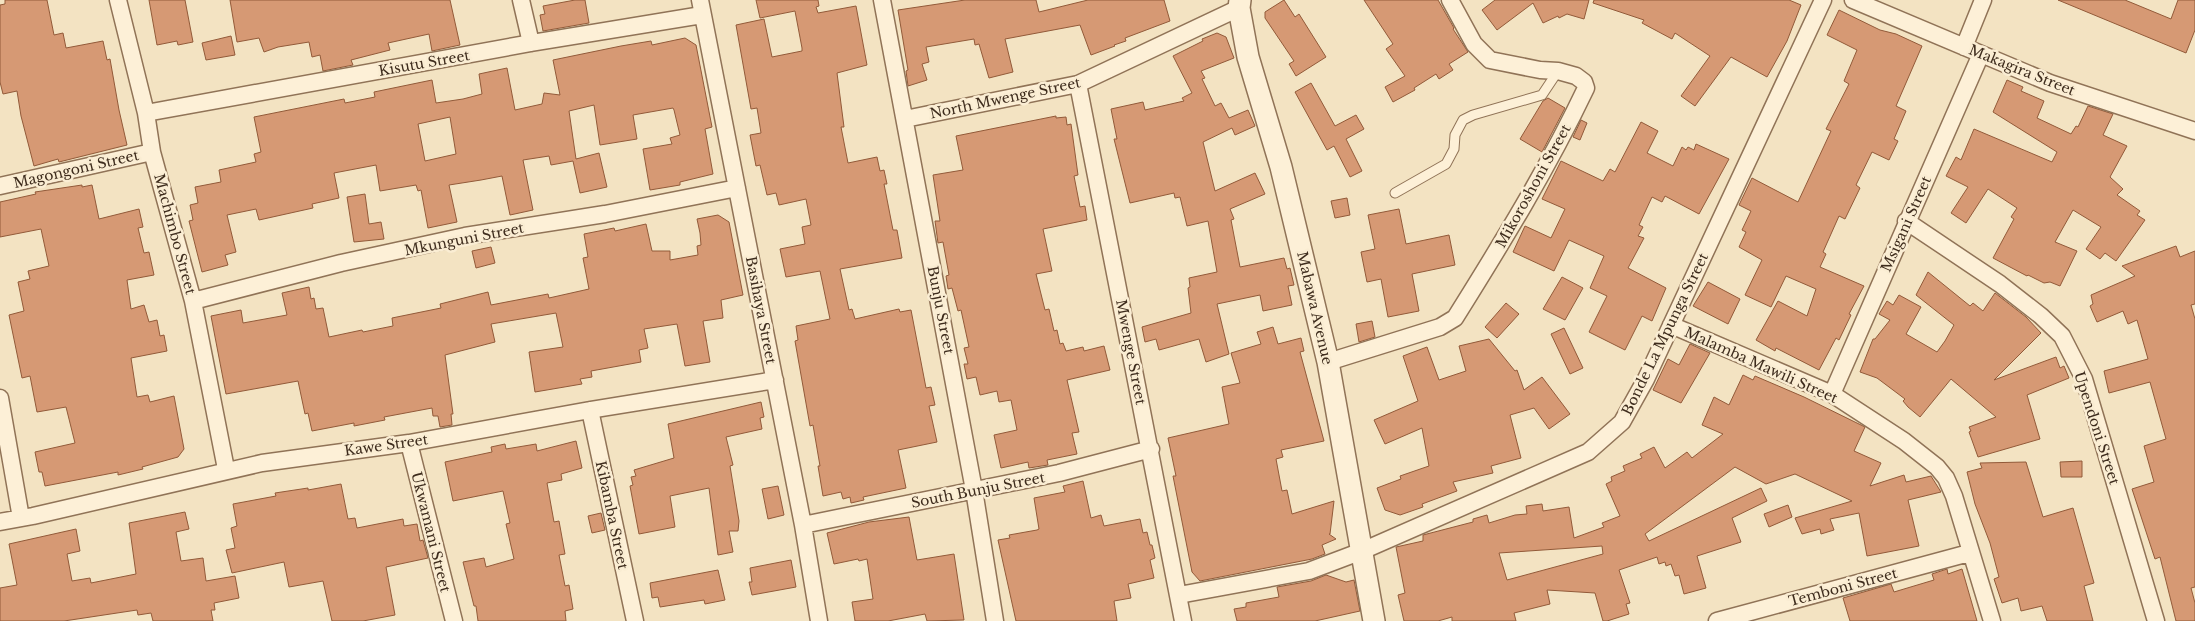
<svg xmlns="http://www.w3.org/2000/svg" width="2195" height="621" viewBox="0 0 2195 621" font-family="'Libre Baskerville',serif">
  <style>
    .building { fill: #d69974; stroke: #925a39; fill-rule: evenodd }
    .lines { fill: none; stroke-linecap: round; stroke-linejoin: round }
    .service-casing { stroke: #907357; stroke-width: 11 }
    .minor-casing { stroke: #907357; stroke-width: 19 }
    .tertiary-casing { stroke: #907357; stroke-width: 24 }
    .service { stroke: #fdf0d7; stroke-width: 9 }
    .minor { stroke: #fdf0d7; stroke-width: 16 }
    .tertiary { stroke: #fdf0d7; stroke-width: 21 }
    .labels { text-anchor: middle; stroke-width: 5; stroke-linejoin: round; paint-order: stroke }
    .street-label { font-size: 14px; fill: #3e2c1d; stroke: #faedd3 }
  </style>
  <rect width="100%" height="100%" fill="#f3e3c2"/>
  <!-- building -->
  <path class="building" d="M5 0H47L54 35 63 33 66 48 103 41 107 60 110 59 119 110 127 145 59 162 58 159 34 166 21 116 17 91 3 94 0 82V5L5 4Z
    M149 0H185L193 42 178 45 177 41 157 45Z
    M230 0H450L460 45 432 51 429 34 388 43 390 50 351 60 353 65 323 71 320 55 312 57 309 42 278 47 264 52 259 38 237 42Z
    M575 0H585L589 23 543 31 540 15 545 14 543 6Z
    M756 0H818L819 6 816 7 818 13 856 6 867 65 837 73 844 127H841L848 163 877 157 880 171 884 170 887 184H884L893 230H897L902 258 840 269 849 310 852 309 855 319 899 309 900 312 911 310 926 388 931 387 935 405 929 406 937 442 898 450 906 488 863 497 864 500 851 503 850 497 843 499 841 492 823 496 818 466H820L813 425 810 426 795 341 798 340 796 326 830 319 820 271 786 277 780 249 805 244 802 227 811 225 806 199 779 205 776 193 767 195 760 165 756 166 750 135 761 133 757 108 751 109 736 25 764 19 772 57 802 51V48L795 11 760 18Z
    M965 0H1036L1039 12 1088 0H1164L1170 21 1125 38 1126 41 1114 45 1115 46 1091 55 1080 25 1005 39 1013 72 989 78 979 44 975 45 974 39 926 47 929 62 922 64 927 80 908 86 906 71 908 70 898 10Z
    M1284 0 1295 17 1299 14 1326 57 1296 76 1289 64 1294 61 1265 18V12Z
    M1364 0H1438L1454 28 1453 29 1468 52 1449 64 1453 70 1439 79 1436 74 1414 88 1415 90 1393 102 1385 87 1405 76 1386 49 1393 44Z
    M1495 0H1589L1584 19 1567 14 1559 18 1558 16 1543 23 1533 3 1497 30 1482 10Z
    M1594 0H1789L1801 5 1787 41 1767 77 1731 57 1695 106 1681 96 1710 56 1675 33 1672 39 1642 23 1644 20 1593 3Z
    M2058 0H2125L2171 19 2178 0H2195V30L2186 53Z
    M1839 10 1880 30 1896 34 1922 46 1896 106 1906 111 1894 139 1898 141 1889 160 1872 152 1856 185 1860 188 1845 219 1839 216 1823 252 1826 254 1820 267 1864 286 1849 314 1851 315 1839 340 1836 338 1819 370 1776 348 1775 351 1756 340 1778 301 1807 316 1816 289 1786 276 1771 307 1745 295 1762 260 1739 247 1746 232 1742 230 1751 211 1739 205 1752 178 1798 202 1831 131 1826 129 1849 84 1844 81 1857 50 1827 35Z
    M1217 33 1226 37 1234 58 1201 71 1205 78 1202 79 1215 106 1221 103 1229 118 1248 110 1255 126 1235 135 1232 128 1203 142 1215 191 1255 173 1265 194 1230 209 1234 219 1231 220 1240 267 1284 258 1287 269 1290 268 1294 285 1288 286 1292 305 1263 311 1260 295 1217 304 1229 354 1206 362 1199 339 1159 350 1156 339 1145 342 1142 327 1191 313 1188 288 1190 287 1189 278 1217 272 1208 221 1187 226 1180 197 1175 198 1174 193 1130 203 1114 139H1117L1111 109 1143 102 1145 110 1184 101 1182 98 1192 93 1173 56 1203 41 1202 39Z
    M231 36 235 55 206 60 202 43Z
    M685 38 696 45 712 127 705 129 713 174 680 182V185L650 190 643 149 672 144 670 138 680 135 674 110 673 108 633 115 637 139 600 145 594 105 569 111 576 159 599 153 607 187 580 193 573 161 551 165 549 156 523 160 533 210 510 215 502 176 481 180 449 185 457 222 428 228 421 190 418 191 416 185 380 191 376 165 334 173 339 198 312 204 313 208 259 220 256 209 227 215 236 252 225 255 228 265 202 272 189 221 193 220 190 205 198 203 195 187 221 182 219 170 256 162 254 154 261 152 254 117 344 99 345 103 375 97 374 92 432 80 436 103 463 99 482 94 479 74 507 68 515 110 542 104 544 93 560 95 553 60 621 46 651 41 652 45ZM450 117 456 154 425 161 418 124Z
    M2007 80 2023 87 2021 91 2044 101 2037 118 2071 134 2076 126 2078 127 2088 106 2113 114 2103 135 2127 146 2110 177 2123 189 2117 195 2140 211 2137 215 2145 220 2116 261 2105 253 2100 259 2086 249 2101 227 2073 210 2055 242 2077 251 2060 286 2050 282 2044 283 2028 275 2027 276 1993 258 2014 219 2011 217 2017 208 1988 189 1966 223 1951 213 1968 187 1946 176 1956 157 1961 160 1974 129 2052 162 2057 152 1993 112Z
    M1311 83 1335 126 1356 115 1364 129 1346 139 1362 171 1350 177 1334 146 1327 150 1295 92Z
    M1548 98 1565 108 1542 152 1520 139 1543 101Z
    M1056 116V118L1066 117 1067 125 1071 124 1078 175 1074 176 1080 207 1085 206 1087 220 1043 229 1052 271 1036 274 1045 310 1049 309 1054 331 1057 330 1060 344 1063 343 1066 351 1083 347 1084 351 1104 346 1110 370 1067 380 1079 432 1072 433 1077 454 1047 460 1048 465 1029 468 1028 462 1001 468 994 435 1017 430 1011 400 999 402 997 391 980 395 976 377 967 379 964 364H968L964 348 969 347 961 310 958 311 952 288 948 289 946 276 949 275 943 242 938 243 935 221H940L933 175 963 170 956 136Z
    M1581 120 1587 123 1580 140 1573 137Z
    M1641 122 1658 131 1647 153 1673 166 1682 147 1686 150 1688 147 1694 150 1696 144 1729 159 1699 214 1665 196 1662 202 1652 197 1639 225 1643 227 1638 236 1644 238 1628 268 1666 288 1652 321 1642 316 1625 350 1589 332 1607 296 1590 288 1604 256 1569 240 1554 271 1513 252 1525 226 1551 238 1565 209 1542 199 1561 161 1603 181 1610 169 1615 172Z
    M82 185V187L92 185 99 219 139 209 143 227 138 228 144 253 149 252 154 275 127 280 131 309 144 305 149 322 157 320 160 336 164 335 167 351 131 358 137 397 148 395 150 402 174 396 184 449 178 457 142 467 143 469 118 475V472L45 486 42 472H39L35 452 75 443 66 407 37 412 30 376 22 378 9 315 24 311 18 282 30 279 28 271 49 266 41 229 0 237V202L36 194 35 192Z
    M365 194 369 224 381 222 384 239 354 242 347 197Z
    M1347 198 1350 215 1335 218 1331 201Z
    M1399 209 1406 244 1449 235 1455 265 1412 274 1419 311 1388 317 1381 279 1367 282 1361 252 1375 249 1368 215Z
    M718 215 729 222 743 295 721 300 723 318 703 321 710 362 685 366 677 324 644 329 648 348 639 350 641 362 591 371 592 377 580 379 582 384 535 392 529 352 563 347 556 313 491 324 495 342 445 355 453 414H451L452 425 440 427 438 416H433L432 408 384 417 385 420 354 426V423L312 431 308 413 305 414 298 381 226 394 211 316 241 310 243 323 287 315 282 293 309 287 311 299 314 298 316 309 323 308 329 337 362 330 363 332 393 326 392 318 441 308 440 304 488 292 491 305 548 294 549 298 589 289 583 258 588 257 584 234 614 228 615 231 646 224 652 251H670V260L698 255 697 246 701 245 700 233 697 219Z
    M2176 246 2180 257 2195 251V304L2191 305 2195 319V587L2191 588 2195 603V621H2176L2160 557 2155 559 2132 489 2154 482 2144 446 2166 439 2150 382 2109 393 2104 371 2148 359 2137 320 2128 324 2123 311 2097 322 2090 306 2093 304 2091 295 2135 276 2122 266Z
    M491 247 495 263 476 268 472 251Z
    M1928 272 1970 306 1973 303 1983 311 1995 293 2026 317 2041 333 1994 380 2056 357 2060 368 2064 366 2069 378 2027 395 2040 439 1978 457 1969 432 1971 431 1969 427 1996 417 1951 379 1920 417 1908 407 1903 401 1905 399 1877 378 1860 372 1873 339H1875L1890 320 1879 314 1887 301 1893 305 1899 295 1921 307 1906 334 1937 352 1945 341 1954 325 1916 295Z
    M1562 277 1583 288 1565 320 1543 309Z
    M1708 282 1740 299 1728 324 1693 306Z
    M1506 303 1519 314 1497 338 1485 327Z
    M1372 321 1375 337 1359 342 1356 324Z
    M1273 327 1278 344 1301 338 1304 351 1300 352 1324 441 1281 450 1283 457 1276 459 1282 491 1287 490 1292 514 1334 501 1330 534H1329L1336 539 1322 545 1325 554 1312 559 1200 581 1192 572 1173 476H1176L1168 438 1229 424 1222 387 1240 383 1231 353 1261 344 1257 332Z
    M1564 328 1583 368 1570 374 1551 334Z
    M1489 339 1515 371 1517 370 1524 390 1542 377 1570 414 1549 429 1534 408 1510 415 1521 458 1491 466 1493 473 1453 482 1457 491 1422 504 1423 507 1400 515 1385 510 1377 488 1401 479 1400 476 1429 466 1422 428 1385 444 1374 420 1418 401 1403 356 1427 347 1439 380 1466 371 1459 346Z
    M1690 344 1710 353 1681 403 1653 390 1668 359 1679 365Z
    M1743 375 1753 380 1755 376 1804 397 1865 427 1854 451 1881 463 1870 486 1904 475 1906 482 1931 476 1941 492 1908 500 1919 546 1867 556 1859 513 1830 519 1834 530 1821 534 1820 529 1802 534 1795 518 1852 501 1795 474 1766 484 1735 467 1645 534 1649 541 1761 488 1767 501 1732 518 1741 542 1697 556 1706 588 1684 594 1679 575 1675 576 1671 564 1666 566 1665 562 1659 564 1657 557 1619 570 1630 603 1626 604 1629 614 1607 621H1603L1595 593 1547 590 1550 604 1514 613 1516 621H1452V617L1438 621H1404L1398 595 1405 593 1396 547 1423 541V535L1473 522V519L1487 515 1489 523 1515 515 1527 514 1526 506 1542 504 1543 511 1569 507 1574 538 1604 527 1602 523 1620 516 1606 484 1612 481 1611 477 1625 471 1623 466 1642 458 1640 454 1654 447 1665 468 1687 452 1692 458 1723 434 1702 425 1714 397 1729 405ZM1602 546 1603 554 1507 580 1499 553Z
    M761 402 764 417 760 418 762 429 726 437 733 465 730 466 739 521 738 531H729L733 552 718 555 709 488 670 496 675 527 639 534 630 486 633 485 631 477 636 476 634 470 674 458 668 424Z
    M576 441 582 468 561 474 562 480 547 483 554 522 559 521 565 554 559 555 565 586 569 585 573 609 565 611 566 621H478L476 606H474L463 562 484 558 486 567 514 559 506 524 510 523 503 491 453 501 445 462 492 452 491 447 505 444 506 449 536 444 537 451Z
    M2082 461V477H2061L2060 462Z
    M2026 462 2043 517 2073 508 2094 583 2084 586 2093 621H2047L2042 606 2021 611 2018 598 2002 603 1994 579 1999 577 1990 543 1975 504 1967 472 1982 468 1980 463Z
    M1083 481 1091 518 1101 515 1104 526 1140 519 1143 533 1147 532 1150 545H1152L1155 558 1150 560 1154 578 1128 584 1131 598 1114 601 1117 621H1016L998 540 1010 538 1009 535 1037 530 1039 529 1034 498 1065 492 1063 486Z
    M341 484 348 519 355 518 357 528 403 519 404 526 417 524 420 541 423 540 428 558 386 567 395 615 363 621H332L323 581 289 587 284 562 232 573 226 550 235 548 231 528 237 526 233 504 276 496 275 493 308 488V490Z
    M778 486 784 515 768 519 762 489Z
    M1788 505 1792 517 1769 527 1764 514Z
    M185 512 189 529 176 532 181 561 203 558 206 581 235 576 239 598 214 603 215 610H211L213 621H153L151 613 138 615 137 610 64 621H0V588L17 585 9 544 76 529 80 551 67 554 72 581 90 578 91 583 136 574 129 523Z
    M601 513 605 530 592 533 588 516Z
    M909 517 917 560 954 554 964 620 927 621 925 614 888 621H855L852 602 873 599 867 559 859 561 858 559 834 564 827 533 869 522Z
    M791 560 796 587 752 595 749 582H752L750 568Z
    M1947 569 1948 574 1962 569 1977 621H1850L1843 598 1891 584 1894 592 1934 580 1932 574Z
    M718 570 725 600 705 604 704 600 660 607 658 597 652 598 650 583Z
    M1326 575 1346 582 1354 580 1360 611 1315 621H1237L1234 609 1246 607V603L1279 597 1277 587 1311 581Z"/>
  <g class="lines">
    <defs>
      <path id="service" d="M1395 193 1446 164 1454 149 1455 135 1463 120 1473 115 1542 95 1558 71"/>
      <path id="minor" d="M118 0 146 113 152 152 193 301 226 469
        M521 0 531 43
        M700 0 803 525 819 621
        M882 0 974 490 995 621
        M1853 0 2050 83 2195 131
        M1964 47 1983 0
        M1078 84 1183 621
        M146 113 531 43 702 15
        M905 119 1078 84 1239 8
        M0 186 152 152
        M1906 221 2000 284 2041 316 2062 336 2084 379 2156 621
        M193 301 341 263 465 236 605 214 737 188
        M1671 325 1832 394 1904 441 1937 467 1946 478 1954 496 1992 621
        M1328 362 1440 327 1455 318C1502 243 1548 168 1586 88L1584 82 1576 76 1558 71 1540 70 1490 60 1474 44 1450 0
        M1832 394 1981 54
        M0 398 21 518
        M590 410 635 621
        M409 443 454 621
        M0 522 33 516 262 463 409 443 590 410 775 380
        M803 525 1059 473 1151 449
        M1179 595 1309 571 1362 551 1588 452 1622 422 1646 379 1823 0
        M1717 621 1969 553"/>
      <path id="tertiary" d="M1240 0 1239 8 1248 57 1281 167 1328 362 1374 621"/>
    </defs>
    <!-- service casing -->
    <use href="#service" class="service-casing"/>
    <!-- minor casing -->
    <use href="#minor" class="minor-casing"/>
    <!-- tertiary casing -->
    <use href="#tertiary" class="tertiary-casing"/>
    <!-- service -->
    <use href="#service" class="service"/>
    <!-- minor -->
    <use href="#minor" class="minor"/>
    <!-- tertiary -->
    <use href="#tertiary" class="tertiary"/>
  </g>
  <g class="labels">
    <!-- street labels -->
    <g class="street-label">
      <text transform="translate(424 63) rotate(-10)" y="5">Kisutu Street</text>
      <text transform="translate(2022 70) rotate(22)" y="5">Makagira Street</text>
      <text transform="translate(1005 98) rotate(-12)" y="5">North Mwenge Street</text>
      <text transform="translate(76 169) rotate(-13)" y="5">Magongoni Street</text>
      <text transform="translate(1533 186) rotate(-61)" y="5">Mikoroshoni Street</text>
      <text transform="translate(1906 224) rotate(-66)" y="5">Msigani Street</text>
      <text transform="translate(175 234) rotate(75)" y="5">Machimbo Street</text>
      <text transform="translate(464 239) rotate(-11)" y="5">Mkunguni Street</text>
      <text transform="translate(1315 308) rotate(77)" y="5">Mabawa Avenue</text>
      <text transform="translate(761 310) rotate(79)" y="5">Basihaya Street</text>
      <text transform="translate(941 310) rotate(79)" y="5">Bunju Street</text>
      <text transform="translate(1665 334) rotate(-64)" y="5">Bonde La Mpunga Street</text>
      <text transform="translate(1131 352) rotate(79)" y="5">Mwenge Street</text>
      <text transform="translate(1761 365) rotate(24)" y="5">Malamba Mawili Street</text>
      <text transform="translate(2097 428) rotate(72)" y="5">Upendoni Street</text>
      <text transform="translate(386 445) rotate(-8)" y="5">Kawe Street</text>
      <text transform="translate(978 490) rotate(-11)" y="5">South Bunju Street</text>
      <text transform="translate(612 515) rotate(78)" y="5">Kibamba Street</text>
      <text transform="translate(431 532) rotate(76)" y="5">Ukwamani Street</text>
      <text transform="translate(1843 587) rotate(-15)" y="5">Temboni Street</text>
    </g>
  </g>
</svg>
